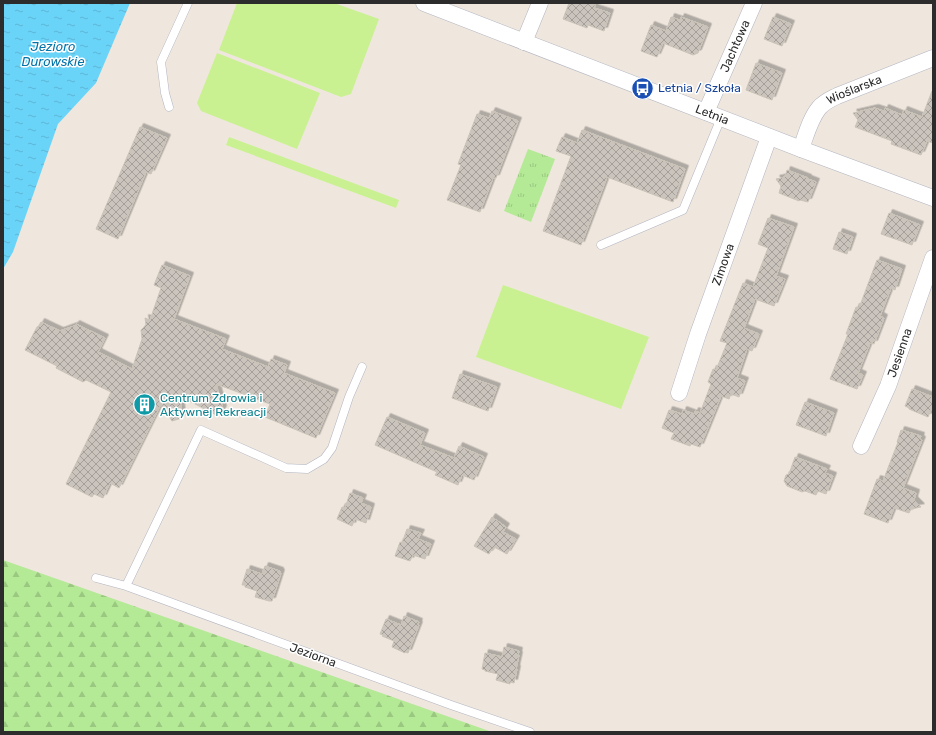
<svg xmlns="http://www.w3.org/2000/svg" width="936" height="735" viewBox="0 0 936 735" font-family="Rubik,sans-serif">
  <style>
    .grass { fill: url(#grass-tufts) }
    .forest { fill: url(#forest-firs) }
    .pitch { fill: #caf191 }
    .water { fill: url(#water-ripples) }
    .building { fill: url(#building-cross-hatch); stroke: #cac3b7; filter: url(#shadow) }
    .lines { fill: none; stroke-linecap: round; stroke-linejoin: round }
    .lane-casing { stroke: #b2b5c1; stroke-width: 9 }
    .street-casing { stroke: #b2b5c1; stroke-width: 17 }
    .lane { stroke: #fff; stroke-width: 8 }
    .street { stroke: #fff; stroke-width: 16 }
    .labels { text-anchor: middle; stroke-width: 3; stroke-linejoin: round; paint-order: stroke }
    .street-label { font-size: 12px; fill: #2c2c2c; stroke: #fff }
    .transit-label { font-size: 12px; fill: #164399; stroke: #fff; text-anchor: start }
    .culture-label { font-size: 12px; fill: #0d838f; stroke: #fff; text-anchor: start }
    .water-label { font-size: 13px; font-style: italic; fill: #0373a9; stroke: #fff }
  </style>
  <defs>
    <pattern id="grass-tufts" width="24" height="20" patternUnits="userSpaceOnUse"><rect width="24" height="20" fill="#b4e996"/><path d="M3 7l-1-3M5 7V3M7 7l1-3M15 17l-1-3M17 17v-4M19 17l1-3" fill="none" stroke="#9bc881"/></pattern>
    <pattern id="forest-firs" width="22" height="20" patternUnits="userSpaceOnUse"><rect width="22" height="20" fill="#b4e996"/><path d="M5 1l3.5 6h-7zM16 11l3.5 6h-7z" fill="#9bc881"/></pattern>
    <pattern id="water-ripples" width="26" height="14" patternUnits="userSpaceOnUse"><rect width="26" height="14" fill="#6ad4f8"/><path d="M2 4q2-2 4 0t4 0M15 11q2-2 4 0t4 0" fill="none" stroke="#5cb6d5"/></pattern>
    <pattern id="building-cross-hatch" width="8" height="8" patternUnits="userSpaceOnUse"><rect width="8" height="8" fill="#cac4bd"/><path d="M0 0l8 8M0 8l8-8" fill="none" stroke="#a49f9a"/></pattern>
    <filter id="shadow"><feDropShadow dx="3.5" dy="-3.5" stdDeviation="0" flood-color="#0004"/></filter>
  </defs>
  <rect width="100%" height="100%" fill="#efe7de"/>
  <!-- grass -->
  <path class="grass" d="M528 149 555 159 531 222 504 211Z"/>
  <!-- forest -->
  <path class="forest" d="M3 560 455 719 492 732H3Z"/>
  <!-- pitch -->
  <path class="pitch" d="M237 3H334L379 19 351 94 341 97 219 50Z
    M217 53 320 93 297 149 201 111 197 103Z
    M229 137 399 200 396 208 226 145Z
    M503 285 649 337 621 409 476 357Z"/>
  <!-- water -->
  <path class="water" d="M3 3H130L96 83 58 124 13 252 3 269Z"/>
  <!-- building -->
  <path class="building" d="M569 3H596L594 8 610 13 604 31 588 25 587 28 563 19Z
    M671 17 680 20 681 17 708 27 698 53 693 55 663 43 657 57 641 51 651 25 666 31Z
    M773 17 791 24 782 46 764 39Z
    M756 63 782 73 772 100 746 90Z
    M932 91H933V143L927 141 921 155 891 144 892 141 855 127 858 120 853 113 875 108 884 111 885 108 902 115 904 110 922 117Z
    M492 111 518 121 496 178H493L480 212 447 200 461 165 458 164 477 114 489 118Z
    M140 127 167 138 151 174 146 172 118 239 96 229Z
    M582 130 685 169 673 202 607 177 581 245 543 231 571 156 556 151 562 137 577 143Z
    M787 170 808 178V179L816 182 808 202 800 200 799 201 779 193 781 186 776 179 785 177Z
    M889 213 920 225 912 245 881 234Z
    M768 218 794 227 776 276 785 279 774 306 755 299 744 328 759 334 752 351 747 349 737 378 745 381 739 397 731 394 729 399 721 396 700 447 691 444 690 446 671 439 674 433 662 428 669 410 682 414 683 410 694 414 695 411 700 413 711 384 708 382 713 369 716 370 727 343 720 341 743 283 753 287 768 248 758 244Z
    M839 232 853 237 847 254 833 249Z
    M877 260 902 269 895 290 891 288 880 316 884 318 874 344 870 343 858 373 863 375 857 389 830 379 848 334H846L856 307 859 308Z
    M162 265 190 276 174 319 226 339 222 349 268 367 271 359 287 365 284 373 335 393 316 438 265 417 270 404 216 384 223 409 221 413 216 415 180 396 182 418 172 421 161 404 119 488 110 483 103 498 94 494 92 497 66 484 111 392 86 380 83 382 56 368 57 366 25 350 37 327 39 326 41 322 60 331 74 326H75L76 324 105 338 98 352 132 369 142 339 141 330 146 325 145 318 150 320 161 288 154 285Z
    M460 374 497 387 488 411 452 398Z
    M912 389 933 397V405L928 417 909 409V408L905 406Z
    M805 402 834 413 826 436 796 425Z
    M387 417 425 433 420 445 454 458 459 446 484 457 474 480 462 475 458 485 435 475 437 472 375 445Z
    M901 430 921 436 920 439 922 440 903 488 916 493 914 500 921 507 911 509 909 513 894 508 888 523 864 514 877 479 883 481 898 442H897Z
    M795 457 827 469 825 473 833 476 826 494 818 491 816 495 805 491 802 492 787 486 784 481 786 475 789 474Z
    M350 493 363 498 361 503 371 507 366 523 355 519 352 526 337 519 342 507 345 508Z
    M492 517 506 527 503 532 516 539 507 554 494 547 489 554 474 546Z
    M407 529 421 533 418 539 431 544 425 559 413 555 410 561 395 556 400 542 402 543Z
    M265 566 280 571V572L281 573 272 601H269L255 597 257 591 245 587V585H242L247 569 262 574Z
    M404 616 419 622 418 625H419L408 653 405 652V653L392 647 394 641 382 636 383 635 380 634 386 619 401 625Z
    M504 647 519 651 518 655H519L516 669H517L514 683 510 682V684L496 680 498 674 485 671V670L482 669 485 653 502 657Z"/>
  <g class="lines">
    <defs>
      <path id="lane" d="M169 107 165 93 161 62 188 3
        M601 245 683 210 721 118
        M96 578 126 586 451 705 530 732
        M126 586 201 430 286 468 307 469 324 459 332 448 349 397 362 367"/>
      <g id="street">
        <path id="s1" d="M424 3 801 149 933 198"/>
        <path d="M524 42 540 3"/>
        <path id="s2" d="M706 112 754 3"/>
        <path id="s3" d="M801 149C806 135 810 119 819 108 824 102 831 99 837 96L933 58"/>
        <path id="s4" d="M679 393 698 334 769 137"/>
        <path id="s5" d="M861 446 888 386 933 258"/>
      </g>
    </defs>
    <!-- lane casing -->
    <use href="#lane" class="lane-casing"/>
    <!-- street casing -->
    <use href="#street" class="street-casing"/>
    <!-- lane -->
    <use href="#lane" class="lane"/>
    <!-- street -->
    <use href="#street" class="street"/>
  </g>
  <!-- icons -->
  <defs>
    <symbol id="bus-disc" viewBox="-11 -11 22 22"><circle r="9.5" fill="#1a4fb4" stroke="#fff"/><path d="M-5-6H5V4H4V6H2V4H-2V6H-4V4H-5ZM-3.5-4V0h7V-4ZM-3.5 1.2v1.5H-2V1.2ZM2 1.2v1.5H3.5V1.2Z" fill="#fff"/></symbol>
    <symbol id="building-disc" viewBox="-11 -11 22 22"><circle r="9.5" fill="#0f9aa8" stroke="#fff"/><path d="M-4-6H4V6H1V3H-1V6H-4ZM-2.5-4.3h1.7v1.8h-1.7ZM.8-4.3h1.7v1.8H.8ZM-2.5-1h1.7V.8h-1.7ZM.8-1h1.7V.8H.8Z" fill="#fff"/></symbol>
  </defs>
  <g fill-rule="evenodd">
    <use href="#bus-disc" x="630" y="76" width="25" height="25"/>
    <use href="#building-disc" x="132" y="392" width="25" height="25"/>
  </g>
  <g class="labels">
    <!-- street labels -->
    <g class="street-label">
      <text dy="4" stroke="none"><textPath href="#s2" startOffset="72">Jachtowa</textPath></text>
      <text dy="4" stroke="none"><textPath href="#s3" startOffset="85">Wioślarska</textPath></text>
      <text dy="4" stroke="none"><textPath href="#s1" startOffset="309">Letnia</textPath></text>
      <text dy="4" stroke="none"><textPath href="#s4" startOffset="136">Zimowa</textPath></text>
      <text dy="4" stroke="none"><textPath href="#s5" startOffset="101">Jesienna</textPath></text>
      <text transform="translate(313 655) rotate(20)" y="4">Jeziorna</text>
    </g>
    <!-- transit labels -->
    <g class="transit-label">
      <text x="658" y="92">Letnia / Szkoła</text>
    </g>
    <!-- culture labels -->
    <g class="culture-label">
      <text x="160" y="402">Centrum Zdrowia i<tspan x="160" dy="14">Aktywnej Rekreacji</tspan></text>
    </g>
    <!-- water labels -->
    <g class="water-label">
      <text x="53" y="51">Jezioro<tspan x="53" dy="15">Durowskie</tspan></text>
    </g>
  </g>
  <!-- border -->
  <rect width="936" height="735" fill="none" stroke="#2c2c2c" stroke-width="8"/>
</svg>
